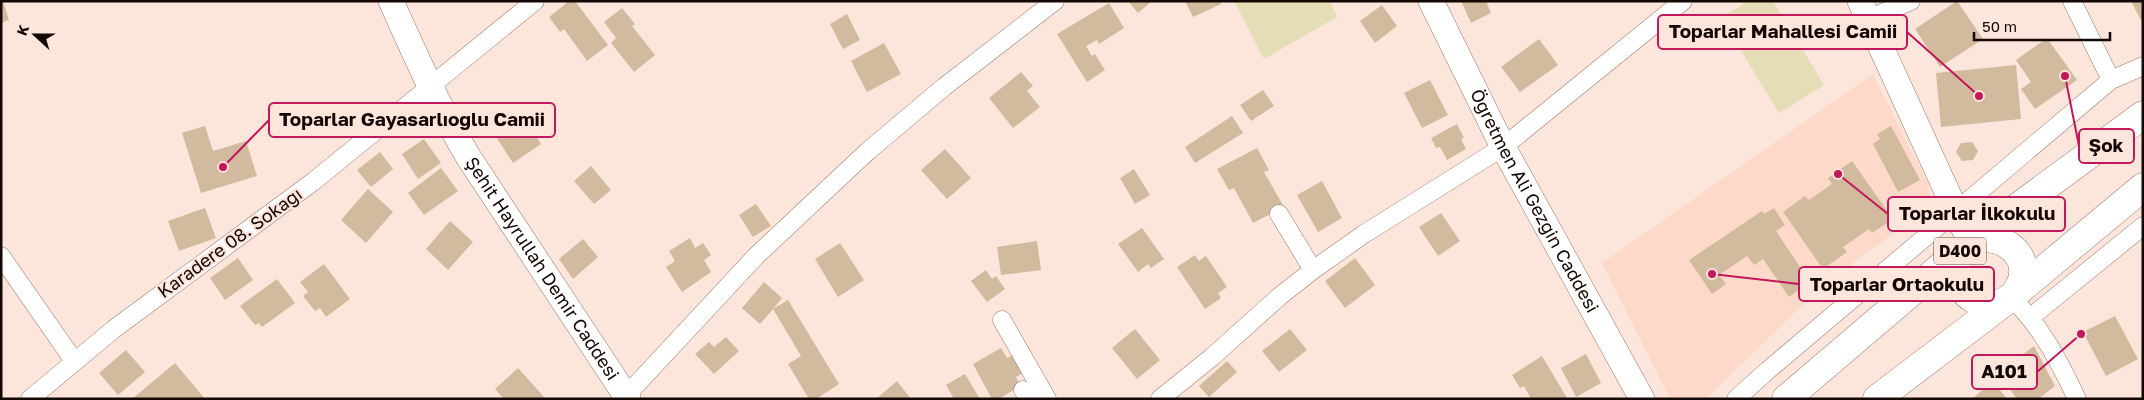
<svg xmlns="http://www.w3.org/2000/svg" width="2144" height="400" viewBox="0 0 2144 400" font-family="'Golos Text',sans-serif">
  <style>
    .built { fill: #fcd9c8 }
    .green { fill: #e4ddb5 }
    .building { fill: #d1ba9d }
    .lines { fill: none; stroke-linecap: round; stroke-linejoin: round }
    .street-casing { stroke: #997869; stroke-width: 19 }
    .secondary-casing { stroke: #997869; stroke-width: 26 }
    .highway-casing { stroke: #997869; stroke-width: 29 }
    .street { stroke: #fff; stroke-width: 18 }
    .secondary { stroke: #fff; stroke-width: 25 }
    .highway { stroke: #fff; stroke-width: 28 }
    .labels { text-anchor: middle; stroke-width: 4.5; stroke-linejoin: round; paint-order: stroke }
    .shield { fill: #fce6dc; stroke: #5a4b45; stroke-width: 1 }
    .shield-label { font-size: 16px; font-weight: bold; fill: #140804 }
    .street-label { font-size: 18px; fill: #140804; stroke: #fce6dc }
    .leader { fill: none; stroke: #c2185b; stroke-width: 2 }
    .callout-dot { fill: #c2185b; stroke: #fce6dc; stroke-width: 2 }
    .callout { fill: #fce6dc; stroke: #c2185b; stroke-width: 2 }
    .callout-label { font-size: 19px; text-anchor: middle; font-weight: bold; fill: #140804 }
  </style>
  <rect width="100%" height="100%" fill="#fce6dc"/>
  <!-- built -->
  <path class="built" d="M1873 74 1929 186 1931 206 1823 285 1706 399H1670L1602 263Z"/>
  <!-- green -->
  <path class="green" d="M1234 1H1330L1337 17 1264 59Z
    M1748 1H1773L1824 85 1779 113 1721 18Z"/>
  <!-- building -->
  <path class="building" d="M1 1H3L9 20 1 23Z
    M569 1H575L608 45 587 61 564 29 560 32 549 17Z
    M1128 1H1152L1138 13Z
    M1185 1H1219L1221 4 1193 17Z
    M1461 1H1486L1491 13 1471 23Z
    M1957 1 1983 39 1940 67 1915 29Z
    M2131 1H2143V24Z
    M1109 3 1124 28 1099 44 1097 40 1086 46 1092 56 1095 54 1105 70 1087 82 1057 34Z
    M1382 5 1397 26 1375 43 1360 21Z
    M622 8 635 24 632 26 655 55 634 72 611 43 616 38 604 22Z
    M847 14 860 40 843 49 830 24Z
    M2047 38 2077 80 2035 109 2021 89 2031 82 2016 60Z
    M1539 39 1558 65 1520 92 1501 67Z
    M884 43 901 74 867 92 851 61Z
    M2016 65 2021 119 1941 127 1936 73Z
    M1021 72 1033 86 1027 91 1040 107 1013 128 989 98Z
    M1430 80 1448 115 1422 128 1404 93Z
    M1263 90 1274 106 1251 121 1240 105Z
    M1232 116 1243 133 1195 163 1185 147Z
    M525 119 541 144 513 163 496 137Z
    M1457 124 1464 138 1461 139 1466 149 1447 160 1440 147 1436 148 1431 138Z
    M205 126 213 151 246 141 257 176 201 193 182 133Z
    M1891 126 1920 180 1898 192 1873 144 1880 139 1877 134Z
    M424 139 441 163 418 179 402 154Z
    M1972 142 1978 151 1973 160 1962 161 1956 152 1961 143Z
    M1257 148 1269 170 1264 172 1284 207 1253 223 1234 188 1229 190 1217 169Z
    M945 149 971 178 947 199 921 170Z
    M380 152 393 169 371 187 357 170Z
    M1852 161 1893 219 1872 233 1869 229 1843 247 1847 252 1823 269 1783 212 1805 196 1809 200 1832 184 1828 178Z
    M591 166 611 190 594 204 574 181Z
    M441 168 458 191 424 215 408 193Z
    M1134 169 1150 195 1135 204 1120 178Z
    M1322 181 1342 218 1318 232 1297 195Z
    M368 189 393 212 366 243 341 220Z
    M756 204 771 226 753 237 739 215Z
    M205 208 216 238 179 251 168 221Z
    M1774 208 1785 225 1776 231 1810 282 1789 297 1763 259 1754 265 1747 256 1719 275 1726 284 1712 294 1689 260 1762 211 1764 214Z
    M1441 213 1460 241 1438 256 1419 227Z
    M450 221 473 242 448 270 426 249Z
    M1142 228 1164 259 1151 268 1148 264 1138 272 1118 244Z
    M690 238 695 248 703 243 711 255 704 260 711 272 682 292 666 267 675 261 669 251Z
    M583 239 598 257 573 279 559 259Z
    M1037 241 1041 270 1001 275 997 247Z
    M840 243 864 280 838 297 815 259Z
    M1195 255 1199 261 1206 256 1227 287 1218 293 1221 298 1205 309 1177 267Z
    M238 258 253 280 225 300 210 278Z
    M1355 258 1375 285 1345 308 1325 281Z
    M324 264 350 299 326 317 320 308 315 311 303 296 308 292 300 282Z
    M986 270 992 279 996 276 1005 289 987 302 971 281Z
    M277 279 295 303 262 327 259 323 255 325 240 306Z
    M764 282 782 298 773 309 788 300 839 384 816 399H809L788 364 801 356 773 309 760 324 742 308Z
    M2115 316 2138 359 2106 376 2083 332Z
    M1135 329 1160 360 1137 379 1112 348Z
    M1290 329 1307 350 1279 372 1262 351Z
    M726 337 739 351 714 374 695 354 709 342 714 347Z
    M2034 346 2055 386 2038 399H2017L1998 373Z
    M1001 348 1007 358 1013 355 1023 373 1016 377 1021 386 998 399H992L973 364Z
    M126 350 145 372 118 395 99 373Z
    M1586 354 1601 383 1576 397 1561 368Z
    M1542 356 1567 398 1565 399H1531L1524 386 1520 388 1512 375Z
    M1227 361 1237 372 1209 397 1199 386Z
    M175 363 205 399H132Z
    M518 368 544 397 541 399H504L495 389Z
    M965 374 980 399H954L946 385Z
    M897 381 911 399H876Z
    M1993 381 2007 399H1972Z"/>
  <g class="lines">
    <defs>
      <path id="street" d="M2072 1 2111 80
        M1868 19 1911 1
        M1279 214 1313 270
        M1 256 74 361
        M2011 297C2042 328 2058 359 2077 399
        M2031 317 2143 226
        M1002 320 1047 399
        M1023 390 1029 399
        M30 399 114 329 314 181 535 1
        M623 399 756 256 868 151 944 87 1055 1
        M1160 399 1212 357 1280 296 1313 270 1364 234 1503 147 1683 1
        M1736 399 1767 371 2111 80 2143 66"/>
      <g id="secondary">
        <path id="s1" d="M391 1C415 55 439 108 469 158L628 399"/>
        <path id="s2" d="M1431 1 1503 147 1642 399"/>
        <path d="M1860 1 1970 242"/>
      </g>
      <path id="highway" d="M1985 238C2011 239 2033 261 2019 287 1998 327 1936 290 1964 252 1965 249 1968 244 1971 242 1974 240 1981 239 1985 238Z
        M1786 399 1970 242 2143 115
        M1877 399 2011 297 2143 187"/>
    </defs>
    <!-- street casing -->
    <use href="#street" class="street-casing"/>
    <!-- secondary casing -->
    <use href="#secondary" class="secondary-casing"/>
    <!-- highway casing -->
    <use href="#highway" class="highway-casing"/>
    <!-- street -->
    <use href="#street" class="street"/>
    <!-- secondary -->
    <use href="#secondary" class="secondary"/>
    <!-- highway -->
    <use href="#highway" class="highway"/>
  </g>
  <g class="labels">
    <!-- shield labels -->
    <rect class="shield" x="1934" y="237.5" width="52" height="27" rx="4"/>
    <g class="shield-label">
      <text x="1960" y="257">D400</text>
    </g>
    <!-- street labels -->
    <g class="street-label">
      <text dy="6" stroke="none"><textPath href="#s2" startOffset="225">Öğretmen Ali Gezgin Caddesi</textPath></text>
      <text transform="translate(230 243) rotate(-36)" y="6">Karadere 08. Sokağı</text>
      <text dy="6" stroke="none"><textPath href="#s1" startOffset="308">Şehit Hayrullah Demir Caddesi</textPath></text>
    </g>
  </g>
  <!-- callouts -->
  <path class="leader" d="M1979 96L1907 32M223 167L269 120M2065 76L2079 146M1838 174L1888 214M1712 274L1799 284M2081 334L2037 372"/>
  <g class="callout-dot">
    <circle cx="1979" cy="96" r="5"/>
    <circle cx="223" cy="167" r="5"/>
    <circle cx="2065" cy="76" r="5"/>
    <circle cx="1838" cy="174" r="5"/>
    <circle cx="1712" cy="274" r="5"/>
    <circle cx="2081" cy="334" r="5"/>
  </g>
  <g class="callout">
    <rect x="1658" y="15" width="249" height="34" rx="5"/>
    <rect x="269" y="103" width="286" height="34" rx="5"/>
    <rect x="2079" y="129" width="55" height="34" rx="5"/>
    <rect x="1888" y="197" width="177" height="34" rx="5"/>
    <rect x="1799" y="267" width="195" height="34" rx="5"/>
    <rect x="1972" y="355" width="65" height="34" rx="5"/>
  </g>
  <g class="callout-label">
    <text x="1783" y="38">Toparlar Mahallesi Camii</text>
    <text x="412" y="126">Toparlar Gayasarlıoğlu Camii</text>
    <text x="2106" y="152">Şok</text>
    <text x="1977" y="220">Toparlar İlkokulu</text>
    <text x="1897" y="291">Toparlar Ortaokulu</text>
    <text x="2004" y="378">A101</text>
  </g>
  <!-- border -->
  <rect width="2144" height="400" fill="none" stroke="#140804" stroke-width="5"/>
  <!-- north arrow -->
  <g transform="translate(35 35) rotate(291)" stroke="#fce6dc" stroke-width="4" paint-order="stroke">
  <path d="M0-4L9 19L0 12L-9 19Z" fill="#140804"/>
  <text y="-8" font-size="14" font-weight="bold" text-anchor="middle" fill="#140804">K</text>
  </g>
  <!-- scale -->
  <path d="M1974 32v8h136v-8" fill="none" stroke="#140804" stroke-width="2.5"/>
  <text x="1982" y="32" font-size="15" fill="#140804" stroke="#fce6dc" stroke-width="4" paint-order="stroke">50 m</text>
</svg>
